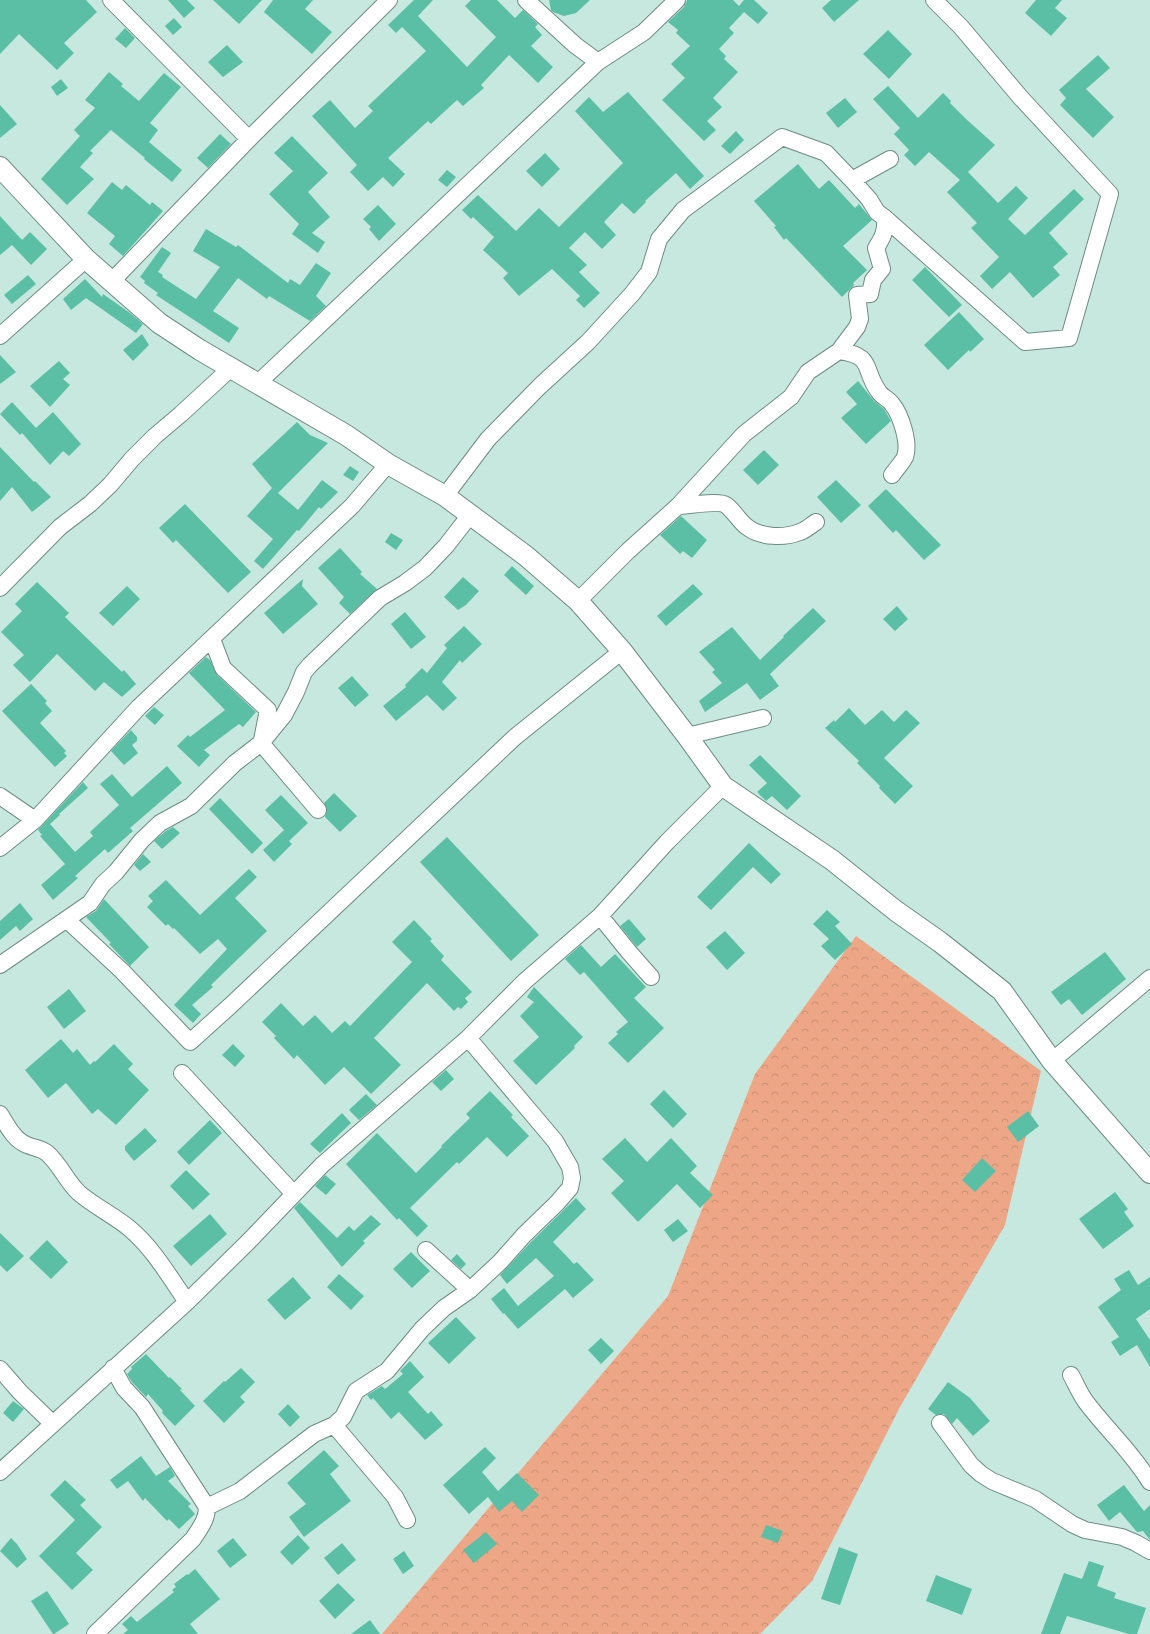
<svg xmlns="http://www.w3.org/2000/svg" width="1150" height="1634" viewBox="0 0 1150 1634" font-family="'DejaVu Sans',sans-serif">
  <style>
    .forest { fill: url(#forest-crowns) }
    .building { fill: #5bbfa6 }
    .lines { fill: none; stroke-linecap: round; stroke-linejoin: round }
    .minor-casing { stroke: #6e8c83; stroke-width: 18 }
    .tertiary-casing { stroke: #6e8c83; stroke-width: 22 }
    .minor { stroke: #fff; stroke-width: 16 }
    .tertiary { stroke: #fff; stroke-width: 20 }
  </style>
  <defs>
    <pattern id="forest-crowns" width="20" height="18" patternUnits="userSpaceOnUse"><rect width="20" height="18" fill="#eda787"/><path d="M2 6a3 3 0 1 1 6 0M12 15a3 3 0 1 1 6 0" fill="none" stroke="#ca9074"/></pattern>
  </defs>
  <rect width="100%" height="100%" fill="#c7e8de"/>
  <!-- forest -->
  <path class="forest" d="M856 936 1041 1071 1005 1225 900 1407 812 1581 760 1634H382L668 1296 755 1074Z"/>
  <!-- building -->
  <path class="building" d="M0 0H86L97 12 64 43 74 53 57 70 19 34 0 54Z
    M168 0H187L195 8 184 18Z
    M213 0H262L239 24Z
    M273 0H313L305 9 332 32 312 54 264 12Z
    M414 0H433L418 16 467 67 496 37 465 6 471 0H497L515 18 523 10 538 24 535 27 542 35 531 46 553 67 538 83 509 55 481 85 484 88 463 106 457 100 431 124 428 121 388 158 405 174 393 187 383 177 368 191 350 172 357 165 312 116 330 100 355 128 373 111 368 106 426 51 402 27 396 33 388 25Z
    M549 0H590L576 13 564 16 553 12 551 10Z
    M687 0H733L739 6 744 0H754L768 13 758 24 744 12 729 28 734 33 719 49 726 56 724 59 738 72 713 98 722 107 707 121 716 130 704 141 662 100 685 78 671 64 690 46 676 33 678 30 668 22 684 7Z
    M831 0H859L834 22 822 8Z
    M1036 0H1062L1055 8 1067 18 1051 36 1025 13Z
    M174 18 182 27 173 35 165 26Z
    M125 28 135 38 126 48 115 39Z
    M888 30 912 54 889 79 863 54Z
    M227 45 243 62 223 77 208 62Z
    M1098 55 1110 68 1086 89 1114 117 1093 138 1060 105 1066 98 1059 90Z
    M109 72 123 84 121 86 139 101 164 73 181 87 150 123 158 130 149 142 182 170 172 182 144 159 145 158 111 130 90 151 93 153 80 167 94 179 67 205 41 179 80 136 74 130 95 108 85 100Z
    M61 79 68 88 57 96 51 87Z
    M888 86 918 118 943 93 951 101 950 103 966 119 995 145 968 172 998 203 1016 186 1028 198 1008 219 1025 235 1074 189 1084 199 1049 233 1068 254 1053 267 1060 275 1033 298 1010 272 992 289 980 276 999 257 971 228 977 223 947 192 960 180 929 152 915 166 904 155 909 150 894 134 900 128 873 99Z
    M628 92 704 176 690 189 676 173 645 201 646 202 634 214 622 203 604 222 616 235 602 249 585 232 569 248 587 265 579 272 600 293 584 308 576 300 580 296 552 269 519 296 503 278 508 273 483 250 494 237 473 217 471 219 462 210 478 195 516 231 539 208 559 227 623 163 575 111 589 97 603 112Z
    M845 98 857 112 838 128 826 113Z
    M0 105 17 124 0 138Z
    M736 131 744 140 730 154 721 146Z
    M220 134 231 144 208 168 197 158Z
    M292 136 328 173 308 192 330 217 312 233 325 242 318 253 292 234 299 224 269 194 293 171 274 153Z
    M545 153 560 169 542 187 526 171Z
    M798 164 819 189 829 180 855 208 859 204 872 220 843 246 867 270 853 283 854 285 842 297 786 238 784 240 774 227 776 226 754 201Z
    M447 170 456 177 447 187 438 180Z
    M112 182 122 190 126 185 150 205 152 202 163 211 123 256 109 244 115 236 87 213Z
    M378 205 396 224 379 241 369 229 371 227 363 219Z
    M0 216 22 240 30 232 47 249 31 265 12 245 0 255Z
    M206 229 236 247 238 245 288 283 290 279 300 285 316 263 331 273 316 296 326 306 310 321 269 296 267 299 238 278 213 311 239 328 229 343 156 295 158 293 144 283 145 281 140 277 162 247 171 253 158 272 163 275 162 277 196 299 220 267 193 251Z
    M925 267 962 305 949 317 912 280Z
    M28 275 36 284 12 304 4 295Z
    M85 279 102 297 103 294 130 313 143 324 136 333 86 298 71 310 63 299Z
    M959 312 984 339 970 352 969 350 948 370 924 345Z
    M142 334 149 345 133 361 123 350Z
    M0 355 16 372 0 384Z
    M59 361 70 373 63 379 70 385 50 407 30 386Z
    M858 381 874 401 884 409 891 421 866 444 841 418 857 404 846 392Z
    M12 402 36 428 53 412 81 444 69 456 63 451 50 465 22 433 20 435 0 414Z
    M297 422 310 435 328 443 278 493 298 510 322 480 338 492 321 509 319 507 299 531 297 530 263 569 254 561 273 539 247 516 272 488 252 464Z
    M0 447 34 482 35 481 51 497 32 512 12 487 0 501Z
    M764 450 779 465 758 485 743 470Z
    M350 466 359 472 353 481 343 475Z
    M836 480 861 505 841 523 817 497Z
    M886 489 941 545 924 560 896 530 893 533 868 506Z
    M185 504 251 572 228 593 176 540 173 543 159 528Z
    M681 516 707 540 692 558 683 551 680 554 660 535Z
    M391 533 403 540 396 550 385 542Z
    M340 548 362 572 360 574 377 589 350 614 339 603 344 597 318 568Z
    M512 566 534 586 526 595 504 575Z
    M463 577 479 591 466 605 458 610 444 597Z
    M303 579 302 586 318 604 283 634 264 613Z
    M37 582 69 613 65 617 122 672 124 670 136 684 122 697 104 682 95 691 57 654 30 682 13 665 24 655 1 632 22 611 15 604Z
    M693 584 703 594 666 626 657 616Z
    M127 586 140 599 113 626 99 613Z
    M897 606 908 619 895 631 883 619Z
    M813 608 826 621 770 674 779 686 760 700 747 683 705 712 699 701 722 683 712 672 715 670 699 652 732 627 760 660 784 637 783 636Z
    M405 612 426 637 411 649 391 624Z
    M464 626 482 644 462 663 460 660 442 682 457 698 443 711 427 695 396 721 383 706 406 687 405 685 422 668 427 673 447 648 444 645Z
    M206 657 210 660 217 675 256 712 243 727 239 724 204 750 210 755 199 767 177 746 188 735 190 737 225 710 189 673Z
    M352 676 369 695 355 707 338 688Z
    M31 684 47 701 45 703 52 711 40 723 66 751 64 753 67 756 55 767 2 711Z
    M154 707 164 715 155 725 145 716Z
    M849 708 865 725 882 710 894 722 906 710 920 723 884 758 913 786 895 804 879 788 880 786 857 763 859 761 825 728 834 720 835 722Z
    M131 730 137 737V741L132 745 138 753 124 765 111 751Z
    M760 755 801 796 787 810 772 796 766 801 757 792 767 783 749 765Z
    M167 766 182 783 130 828 133 831 108 853 105 849 75 876 78 878 53 900 41 885 65 864 40 836 42 835 38 830 83 782 88 788 59 814 60 815 50 824 75 852 93 836 90 832 119 805 100 784 112 774 132 797Z
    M334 793 357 816 340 832 325 817 327 809 324 803Z
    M281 795 308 823 289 841 292 844 274 862 263 850 284 830 265 810Z
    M220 798 263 843 252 854 209 809Z
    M173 827 180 833 162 849 154 841 166 831Z
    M447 837 539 935 511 961 420 862Z
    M749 843 781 874 771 884 753 867 711 910 697 897Z
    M143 854 151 862 140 871 134 865Z
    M249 869 257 877 235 898 267 931 211 985 213 987 192 1005 201 1014 193 1023 174 1005 227 949 218 939 200 954 174 928 173 929 168 924 166 926 147 907 153 901 148 896 166 880 200 915Z
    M104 899 149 947 130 966 109 944 111 943 86 917 96 911Z
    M20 903 33 919 20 931 16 926 0 940V921Z
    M827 910 840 922 835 926 852 944 835 960 821 946 829 939 813 924Z
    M629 919 646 939 637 947 620 926Z
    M414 920 432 939 430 941 444 956 441 960 472 992 465 998 468 1002 461 1009 458 1007 454 1011 427 983 374 1038 401 1065 371 1094 344 1067 325 1085 297 1055 294 1059 274 1038 276 1036 262 1022 281 1003 303 1026 315 1015 332 1033 345 1021 350 1026 412 962 392 942Z
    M725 931 745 953 727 970 706 947Z
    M581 945 601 967 615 954 646 987 634 998 664 1028 628 1063 608 1043 618 1034 616 1032 628 1022 584 972 580 975 565 959Z
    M1105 952 1126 979 1082 1015 1069 999 1061 1005 1051 992Z
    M534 987 583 1037 574 1046 575 1048 536 1085 513 1061 539 1037 520 1016 534 1002 527 997Z
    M69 989 86 1011 64 1029 47 1007Z
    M61 1039 73 1053 77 1049 90 1065 94 1061 95 1062 114 1044 133 1064 128 1069 149 1090 116 1125 98 1109 92 1114 66 1083 48 1098 25 1070Z
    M233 1044 245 1056 235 1067 222 1055Z
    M446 1070 454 1079 441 1091 432 1082Z
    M664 1090 687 1114 673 1128 650 1104Z
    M490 1091 513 1115 511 1117 529 1136 507 1157 487 1137 459 1164 457 1162 410 1208 428 1226 417 1237 399 1218 397 1220 346 1164 377 1133 416 1173 442 1147 441 1146 470 1118 466 1114Z
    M366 1094 377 1105 359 1120 349 1110Z
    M1028 1111 1039 1126 1018 1142 1007 1127Z
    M342 1113 351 1123 320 1153 310 1144Z
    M210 1120 222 1133 189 1165 177 1152Z
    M145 1128 157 1141 134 1161 125 1150V1146Z
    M625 1138 647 1162 671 1138 697 1166 690 1173 713 1195 700 1208 677 1184 638 1222 611 1193 624 1181 602 1159Z
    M982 1158 996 1171 975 1192 962 1180Z
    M186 1170 210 1194 193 1210 170 1186Z
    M325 1175 336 1184 326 1195 315 1186Z
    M1115 1192 1128 1209 1124 1212 1134 1226 1103 1249 1079 1219Z
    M576 1198 586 1209 553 1242 574 1264 577 1262 594 1280 573 1298 565 1289 518 1329 504 1313 503 1314 491 1299 504 1288 518 1306 554 1276 536 1258 507 1284 500 1275 531 1242Z
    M300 1202 337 1238 349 1226 354 1231 371 1215 381 1224 363 1241 365 1243 342 1267 294 1208Z
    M210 1214 227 1234 191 1266 173 1246Z
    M678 1219 688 1231 673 1242 664 1230Z
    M0 1233 24 1256 7 1272 0 1265Z
    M47 1240 68 1262 51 1279 29 1258Z
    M411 1252 430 1271 412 1288 393 1269Z
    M457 1254 466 1264 461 1269 451 1260Z
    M1129 1270 1138 1285 1150 1277V1309L1136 1319 1150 1340V1367L1137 1345 1120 1356 1111 1342 1119 1337 1098 1307 1121 1290 1114 1279Z
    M339 1274 364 1296 351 1310 327 1287Z
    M293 1277 311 1298 285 1320 267 1300Z
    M456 1317 476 1338 449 1364 428 1343Z
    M601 1338 614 1351 601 1364 588 1350Z
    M146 1354 169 1378 170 1377 182 1389 180 1390 195 1406 175 1426 162 1413 163 1411 148 1394 146 1397 132 1382 127 1374 132 1369 131 1367Z
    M410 1361 424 1377 408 1392 428 1414 431 1411 443 1425 425 1440 399 1412 391 1419 373 1398 371 1400 367 1395 382 1386 385 1389 403 1374 400 1371Z
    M241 1368 255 1382 240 1397 245 1402 224 1423 203 1401 224 1381 225 1382Z
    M948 1382 970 1398 990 1421 973 1436 957 1418 952 1424 944 1414 936 1415 928 1409Z
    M13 1401 24 1409 13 1422 3 1413Z
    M288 1404 300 1417 290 1427 278 1414Z
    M485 1447 496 1458 482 1472 498 1491 517 1473 539 1495 522 1512 512 1501 499 1512 488 1497 469 1514 443 1485Z
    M324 1450 339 1466 330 1474 351 1501 304 1537 289 1517 306 1504 287 1483Z
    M141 1456 156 1476 170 1467 175 1476 168 1481 191 1504 188 1506 195 1514 179 1529 169 1519 167 1521 145 1498 143 1501 128 1481 117 1489 110 1480Z
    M65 1480 86 1500 80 1505 102 1527 76 1553 93 1570 72 1590 39 1556 75 1520 50 1495Z
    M1124 1485 1144 1511 1150 1505V1540L1143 1531 1137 1532 1120 1512 1109 1521 1097 1505Z
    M766 1525 783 1531 778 1543 761 1537Z
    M486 1532 497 1544 474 1563 463 1550Z
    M298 1535 310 1548 292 1565 280 1552Z
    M11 1538 17 1544 27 1559 17 1568 0 1551Z
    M233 1538 247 1555 230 1568 217 1551Z
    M342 1543 356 1560 338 1575 324 1558Z
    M839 1547 858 1554 840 1605 821 1599Z
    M404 1551 414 1566 403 1574 393 1559Z
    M1089 1561 1104 1566 1097 1586 1116 1593 1114 1598 1146 1608 1137 1634H1129L1067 1616 1060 1634H1041L1064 1573 1082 1579Z
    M195 1569 220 1599 190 1624 198 1634H123L128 1630 122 1624 131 1616 137 1622 174 1592 172 1590 176 1587 174 1584 187 1574 188 1575Z
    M936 1575 972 1589 962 1615 926 1601Z
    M338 1583 355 1600 335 1619 319 1601Z
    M47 1591 69 1624 54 1634H53L31 1601Z
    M370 1620 380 1634H351Z"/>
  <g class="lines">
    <defs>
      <path id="minor" d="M111 0 249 139
        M526 0 575 45 598 62
        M885 218 1025 342 1069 338 1110 194 1021 98 961 27 934 0
        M112 281 249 139 389 0
        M0 336 86 259
        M839 351C875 356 862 369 879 392 882 397 889 399 892 404 901 415 910 443 905 457 902 463 896 469 892 475
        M258 383 598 62 644 32 677 0
        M445 496 488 439 540 386 588 342 632 294 649 272 659 239 683 210 782 137 826 153 852 180
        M678 506C688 506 719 500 726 505 734 511 739 521 747 527 761 538 785 538 800 532 806 530 811 525 816 522
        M0 588 60 527 90 504 110 485 132 459 155 436 181 414 231 368
        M578 601 628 551 678 506 744 434 791 397 808 372 839 351 857 327 860 319 857 295 870 294 873 280 882 269 876 248C883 237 886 231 885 218L877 212 869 199 852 180 890 159
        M212 639 223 668 268 710 262 740
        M687 736 763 718
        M261 743 318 810
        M0 796 35 820
        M0 848 35 820 139 707 352 506 388 464
        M600 916 629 952 651 977
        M67 920 122 971 190 1042 230 1006 515 737 622 651
        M0 965 90 903 103 884 116 872 142 840 160 823 191 806 235 763 261 743 284 715 296 692 304 672 310 665 380 598 405 583 425 568 446 546 470 515
        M1052 1061 1150 978
        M182 1073 294 1194
        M0 1114C7 1125 14 1140 27 1145 34 1148 41 1148 47 1153 60 1164 66 1181 79 1193 94 1206 113 1215 129 1228 153 1248 169 1276 187 1302
        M426 1250 470 1290
        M0 1369 20 1392 52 1423
        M1071 1375C1076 1384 1080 1394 1086 1402 1107 1430 1132 1452 1150 1482
        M940 1423 971 1465 981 1474 992 1481 1035 1499 1072 1524 1085 1530 1122 1537 1136 1543 1150 1551
        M334 1425 395 1497 407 1520
        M0 1472 187 1302 248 1242 322 1165 468 1038 525 981 600 916 667 842 723 786
        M207 1507 240 1491 314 1434 334 1425 343 1417 356 1391 387 1371 422 1329 444 1308 470 1290 500 1262 524 1235 557 1203 570 1188 572 1178 570 1167 555 1141 468 1038
        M95 1634 193 1539C200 1528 207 1520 207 1507L142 1407 124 1388 113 1368"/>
      <path id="tertiary" d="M0 167 86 259 159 323 200 350 346 435 388 464 445 496 526 556 578 601 622 651 687 736 723 786 832 860 896 911 940 942 1002 991 1052 1061 1150 1173"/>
    </defs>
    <!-- minor casing -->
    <use href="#minor" class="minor-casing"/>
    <!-- tertiary casing -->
    <use href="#tertiary" class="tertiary-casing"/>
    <!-- minor -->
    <use href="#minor" class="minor"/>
    <!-- tertiary -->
    <use href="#tertiary" class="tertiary"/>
  </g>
</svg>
